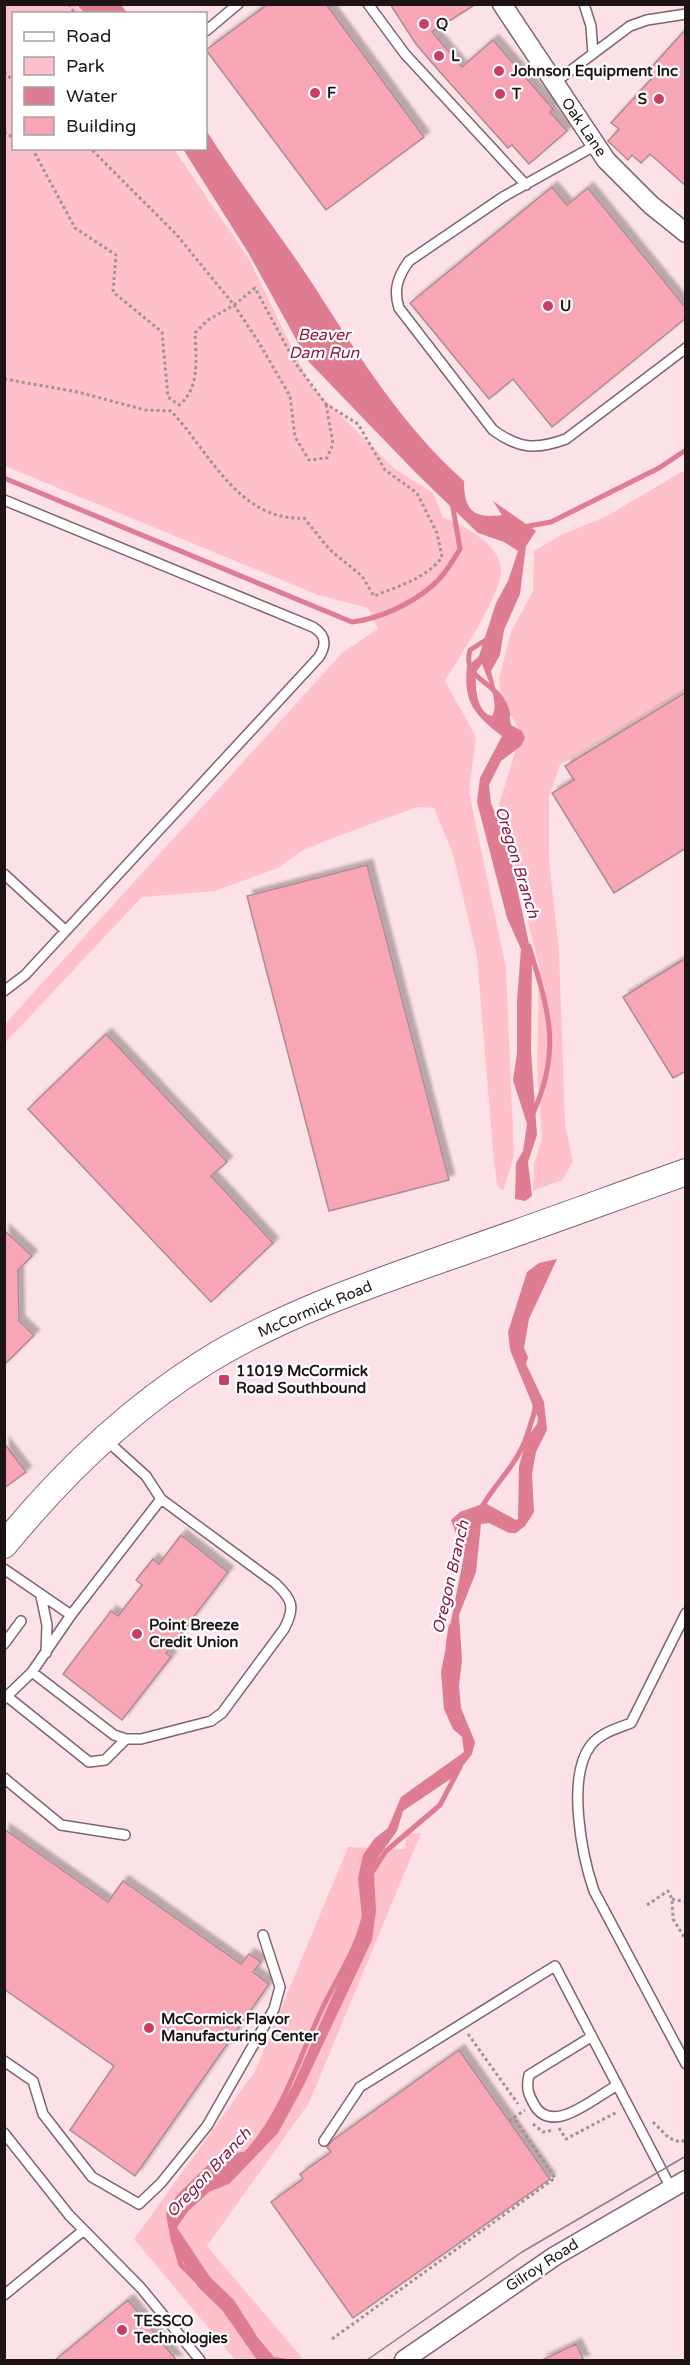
<svg xmlns="http://www.w3.org/2000/svg" width="690" height="2365" viewBox="0 0 690 2365" font-family="'Varela Round',sans-serif">
  <style>
    .built { fill: #fce2e6; fill-rule: evenodd }
    .green { fill: #fec1cc }
    .water { fill: #de7c91; fill-rule: evenodd }
    .lines { fill: none; stroke-linecap: round; stroke-linejoin: round }
    .stream { stroke: #de7c91; stroke-width: 5 }
    .building { fill: #f8a6b6; stroke: #aa8c91; stroke-width: 1.5; filter: url(#shadow) }
    .service-casing { stroke: #806469; stroke-width: 12 }
    .minor-casing { stroke: #806469; stroke-width: 21 }
    .secondary-casing { stroke: #806469; stroke-width: 28 }
    .path { stroke: #a09395; stroke-width: 3; stroke-dasharray: 3 3; stroke-linecap: butt }
    .service { stroke: #fff; stroke-width: 9 }
    .minor { stroke: #fff; stroke-width: 18 }
    .secondary { stroke: #fff; stroke-width: 26 }
    .tram { stroke: #8b7f81; stroke-width: 1.5 }
    .poi-dot { fill: #cb3d68; stroke: #fff; stroke-width: 2 }
    .labels { text-anchor: middle; stroke-width: 4.5; stroke-linejoin: round; paint-order: stroke }
    .poi-label { font-size: 15px; font-weight: bold; fill: #1e1315; stroke: #fff; text-anchor: start }
    .street-label { font-size: 15px; fill: #1e1315; stroke: #fff }
    .water-label { font-size: 16px; font-style: italic; fill: #8d1741; stroke: #fff }
  </style>
  <defs>
    <filter id="shadow"><feDropShadow dx="5.5" dy="-5.5" stdDeviation="1.5" flood-color="#0004"/></filter>
  </defs>
  <rect width="100%" height="100%" fill="#fef0f2"/>
  <!-- built -->
  <path class="built" d="M5 5H685V2360H304L207 2246 309 2103 406 1849 348 1847 255 2071 134 2239 235 2360H5ZM14 14H206V148H14Z"/>
  <!-- green -->
  <path class="green" d="M5 4 76 5 82 13 14 14V148L174 149 249 259 310 385 395 469 433 493 443 517C463 526 498 542 501 568 503 593 459 657 445 681L476 737 469 792 506 968 514 1156 503 1191 497 1185 493 1151 477 956 453 854 434 808 417 807 333 838 303 850 278 868 215 891 142 897 5 1043V1024L343 652 378 629 368 608 318 595 5 466Z
    M685 470V690L560 765 549 797V860L559 950 565 1124 573 1162 562 1180 533 1191 534 1165 542 1138 537 1071 539 966 499 804 521 733 501 696 499 679 511 632 533 591 534 551 561 535 607 516Z
    M421 1833 309 2103 207 2246 304 2360H235L134 2239 255 2071 348 1847 405 1849 407 1834Z"/>
  <!-- water -->
  <path class="water" d="M77 5H121L127 13H84Z
    M206 130C239 183 278 231 312 283 357 353 401 425 464 481 464 510 473 519 502 515L493 501 536 531 526 546 520 594 504 630 500 655 491 671 497 695 509 713 511 725 522 731 525 738 521 746 501 761 489 785 491 803 508 845 532 958 531 1051 537 1135 528 1162 532 1196 525 1201 515 1199 516 1163 523 1151 527 1124 513 1080 517 1053V1000L521 949 507 918 477 802 480 778 502 736C475 715 463 703 467 667L479 656 496 603 508 581 518 551 504 542 478 533 415 472 308 361 249 254 183 149 206 148ZM482 664C487 678 500 703 492 716 476 712 475 686 476 672Z
    M557 1259 529 1319 524 1348 528 1357 526 1364 544 1402 547 1430 536 1452 532 1474 534 1512 525 1526 516 1533H509L489 1523 481 1524 476 1572 459 1615 462 1660 459 1686 461 1708 475 1742 472 1754 455 1776 403 1811 397 1831 379 1856 374 1873 376 1911 372 1940 303 2087 278 2133 229 2184 183 2202 177 2208 176 2226 210 2277 234 2300 258 2338 274 2357 295 2360H257L222 2310 198 2287 171 2242 166 2214 177 2195 209 2164 221 2156 247 2151 266 2132 293 2085 363 1927 358 1878 363 1855 374 1839 388 1828 401 1797 464 1752 462 1737 453 1729 444 1709 441 1672 464 1555 451 1520 460 1512 485 1503 516 1520 518 1519 519 1466 527 1438 537 1424 538 1418 510 1350 508 1332 527 1272 539 1263Z"/>
  <g class="lines">
    <!-- stream -->
    <path class="stream" d="M4 478 352 622C379 619 411 604 432 586 444 576 452 562 460 549L452 502
      M523 527 551 522 659 468 686 450
      M489 638 470 650C461 683 500 678 508 715
      M529 946C548 1009 562 1048 534 1111
      M480 1510C498 1478 520 1464 530 1426 532 1419 536 1411 535 1403
      M448 1646 451 1626
      M373 1871 386 1851 440 1805 460 1767
      M245 2155C284 2113 298 2059 322 2009 337 1977 359 1947 365 1912
      M174 2227 186 2210 210 2188
      M175 2245 181 2265 196 2280"/>
  </g>
  <!-- building -->
  <path class="building" d="M268 4H326L424 137 326 210 206 50Z
    M390 4H476L432 32 462 67 493 40 553 109 550 112 567 131 529 164 512 145 508 148 440 72 416 44Z
    M686 29V186L650 154 641 163 632 155 628 160 608 141 619 129 611 123 654 76 648 71Z
    M552 187 567 205 588 188 686 308V318L552 427 513 379 489 399 410 303Z
    M686 692V848L614 893 552 793 574 780 565 766Z
    M367 865 449 1180 329 1211 247 896Z
    M686 958V1071L673 1078 623 997Z
    M106 1034 227 1162 211 1176 273 1243 211 1302 28 1109Z
    M4 1230 32 1256 18 1270 19 1321 34 1335 4 1365Z
    M4 1443 26 1472 4 1488Z
    M181 1535 228 1572 166 1653 171 1657 122 1720 63 1674 111 1611 118 1616 142 1585 136 1580 153 1559 159 1564Z
    M4 1829 108 1902 123 1881 241 1964 249 1954 261 1962 253 1972 269 1984 135 2176 70 2130 114 2066 4 1989Z
    M459 2050 550 2179 353 2318 271 2202 303 2179 300 2174 331 2152 327 2147 333 2140Z
    M128 2300 177 2361H54Z
    M576 2344 584 2361H540Z"/>
  <g class="lines">
    <defs>
      <path id="service" d="M368 4 405 54 526 185
        M584 4 591 26 593 54
        M206 31 238 4
        M554 83 630 26 647 20 686 14
        M596 145 503 197 409 261C398 276 393 290 399 308L493 430C519 449 536 450 566 439L686 348
        M4 500 313 627C326 635 327 644 319 657L25 975 4 991
        M4 874 66 931
        M4 1569 71 1615 32 1672 114 1735 126 1739H141L211 1721 222 1713 284 1629C296 1607 292 1599 275 1583L161 1499 146 1476 105 1439
        M41 1596 47 1625 46 1653
        M686 1613 631 1723C618 1728 600 1733 591 1745 566 1777 582 1856 594 1891L686 2064
        M71 1615 161 1499
        M4 1644 21 1621
        M4 1694 89 1762 105 1760 126 1739
        M4 1699 32 1672
        M4 1778 61 1825 125 1835
        M591 2037 529 2075C526 2088 528 2094 535 2106 553 2135 594 2098 616 2086
        M4 2061 33 2081 43 2114 92 2177 139 2204 161 2183 207 2126 274 2009 280 1987 263 1935
        M4 2133 69 2215 141 2288 200 2360
        M324 2141 360 2087 555 1966 671 2188
        M4 2295 84 2230"/>
      <path id="minor" d="M502 4 606 160 651 205 686 233
        M404 2360 555 2256 686 2180"/>
      <path id="secondary" d="M4 1545C62 1474 127 1411 205 1362 286 1312 377 1282 468 1250 540 1225 613 1198 686 1172"/>
    </defs>
    <!-- service casing -->
    <use href="#service" class="service-casing"/>
    <!-- minor casing -->
    <use href="#minor" class="minor-casing"/>
    <!-- secondary casing -->
    <use href="#secondary" class="secondary-casing"/>
    <!-- path -->
    <path class="path" d="M69 4 75 14
      M4 72 14 81
      M4 132 14 138
      M32 148 75 228 116 255 113 292 162 332 168 397 179 405C200 389 196 358 195 333L208 320 234 305 258 341 290 396 295 437 309 460 327 458 333 444 326 404
      M4 379 78 392 145 410 171 411C209 451 239 522 304 518L330 550 362 576 374 596C398 586 426 579 442 557L437 533 417 493 385 470 358 424 326 404 296 364 255 288 234 305 176 234 90 148
      M672 1899 686 1902
      M647 1905 668 1891 672 1899 673 1919 686 1940
      M468 2034 518 2104
      M509 2121 525 2110
      M653 2122 669 2138 680 2142 686 2140
      M533 2124 543 2132 554 2130
      M559 2128 566 2139 617 2112
      M332 2339 555 2178 514 2118"/>
    <!-- service -->
    <use href="#service" class="service"/>
    <!-- minor -->
    <use href="#minor" class="minor"/>
    <!-- secondary -->
    <use href="#secondary" class="secondary"/>
    <!-- tram -->
    <path class="tram" d="M367 2360 522 2252 686 2156"/>
  </g>
  <!-- markers -->
  <g class="poi-dot">
    <circle cx="424" cy="24" r="6"/>
    <circle cx="439" cy="56" r="6"/>
    <circle cx="499" cy="71" r="6"/>
    <circle cx="315" cy="93" r="6"/>
    <circle cx="500" cy="94" r="6"/>
    <circle cx="659" cy="99" r="6"/>
    <circle cx="548" cy="306" r="6"/>
    <rect x="218" y="1374" width="12" height="12" rx="3"/>
    <circle cx="137" cy="1634" r="6"/>
    <circle cx="149" cy="2028" r="6"/>
    <circle cx="122" cy="2330" r="6"/>
  </g>
  <g class="labels">
    <!-- poi labels -->
    <g class="poi-label">
      <text x="436" y="29">Q</text>
      <text x="451" y="61">L</text>
      <text x="511" y="76">Johnson Equipment Inc</text>
      <text x="327" y="98">F</text>
      <text x="512" y="99">T</text>
      <text x="647" y="104" text-anchor="end">S</text>
      <text x="560" y="311">U</text>
      <text x="236" y="1376">11019 McCormick<tspan x="236" dy="17">Road Southbound</tspan></text>
      <text x="149" y="1630">Point Breeze<tspan x="149" dy="17">Credit Union</tspan></text>
      <text x="161" y="2024">McCormick Flavor<tspan x="161" dy="17">Manufacturing Center</tspan></text>
      <text x="134" y="2326">TESSCO<tspan x="134" dy="17">Technologies</tspan></text>
    </g>
    <!-- street labels -->
    <g class="street-label">
      <text transform="translate(584 127) rotate(56)" y="5">Oak Lane</text>
      <text transform="translate(315 1309) rotate(-23)" y="5">McCormick Road</text>
      <text transform="translate(542 2265) rotate(-33)" y="5">Gilroy Road</text>
    </g>
    <!-- water labels -->
    <g class="water-label">
      <text x="324" y="340">Beaver<tspan x="324" dy="18">Dam Run</tspan></text>
      <text transform="translate(518 862) rotate(73)" y="6">Oregon Branch</text>
      <text transform="translate(450 1577) rotate(-77)" y="6">Oregon Branch</text>
      <text transform="translate(208 2172) rotate(-47)" y="6">Oregon Branch</text>
    </g>
  </g>
  <!-- border -->
  <rect width="690" height="2365" fill="none" stroke="#1e1315" stroke-width="12"/>
  <!-- legend -->
  <rect x="12" y="12" width="195" height="138" fill="#ffffff" stroke="#a5a1a1" stroke-width="1.5"/>
  <rect x="24" y="32" width="30" height="9" fill="#ffffff" stroke="#a5a1a1" stroke-width="1.5"/>
  <text x="66" y="42" font-size="18" fill="#1e1315">Road</text>
  <rect x="24" y="57" width="30" height="18" fill="#fec1cc" stroke="#a5a1a1" stroke-width="1.5"/>
  <text x="66" y="72" font-size="18" fill="#1e1315">Park</text>
  <rect x="24" y="87" width="30" height="18" fill="#de7c91" stroke="#a5a1a1" stroke-width="1.5"/>
  <text x="66" y="102" font-size="18" fill="#1e1315">Water</text>
  <rect x="24" y="117" width="30" height="18" fill="#f8a6b6" stroke="#a5a1a1" stroke-width="1.5"/>
  <text x="66" y="132" font-size="18" fill="#1e1315">Building</text>
</svg>
